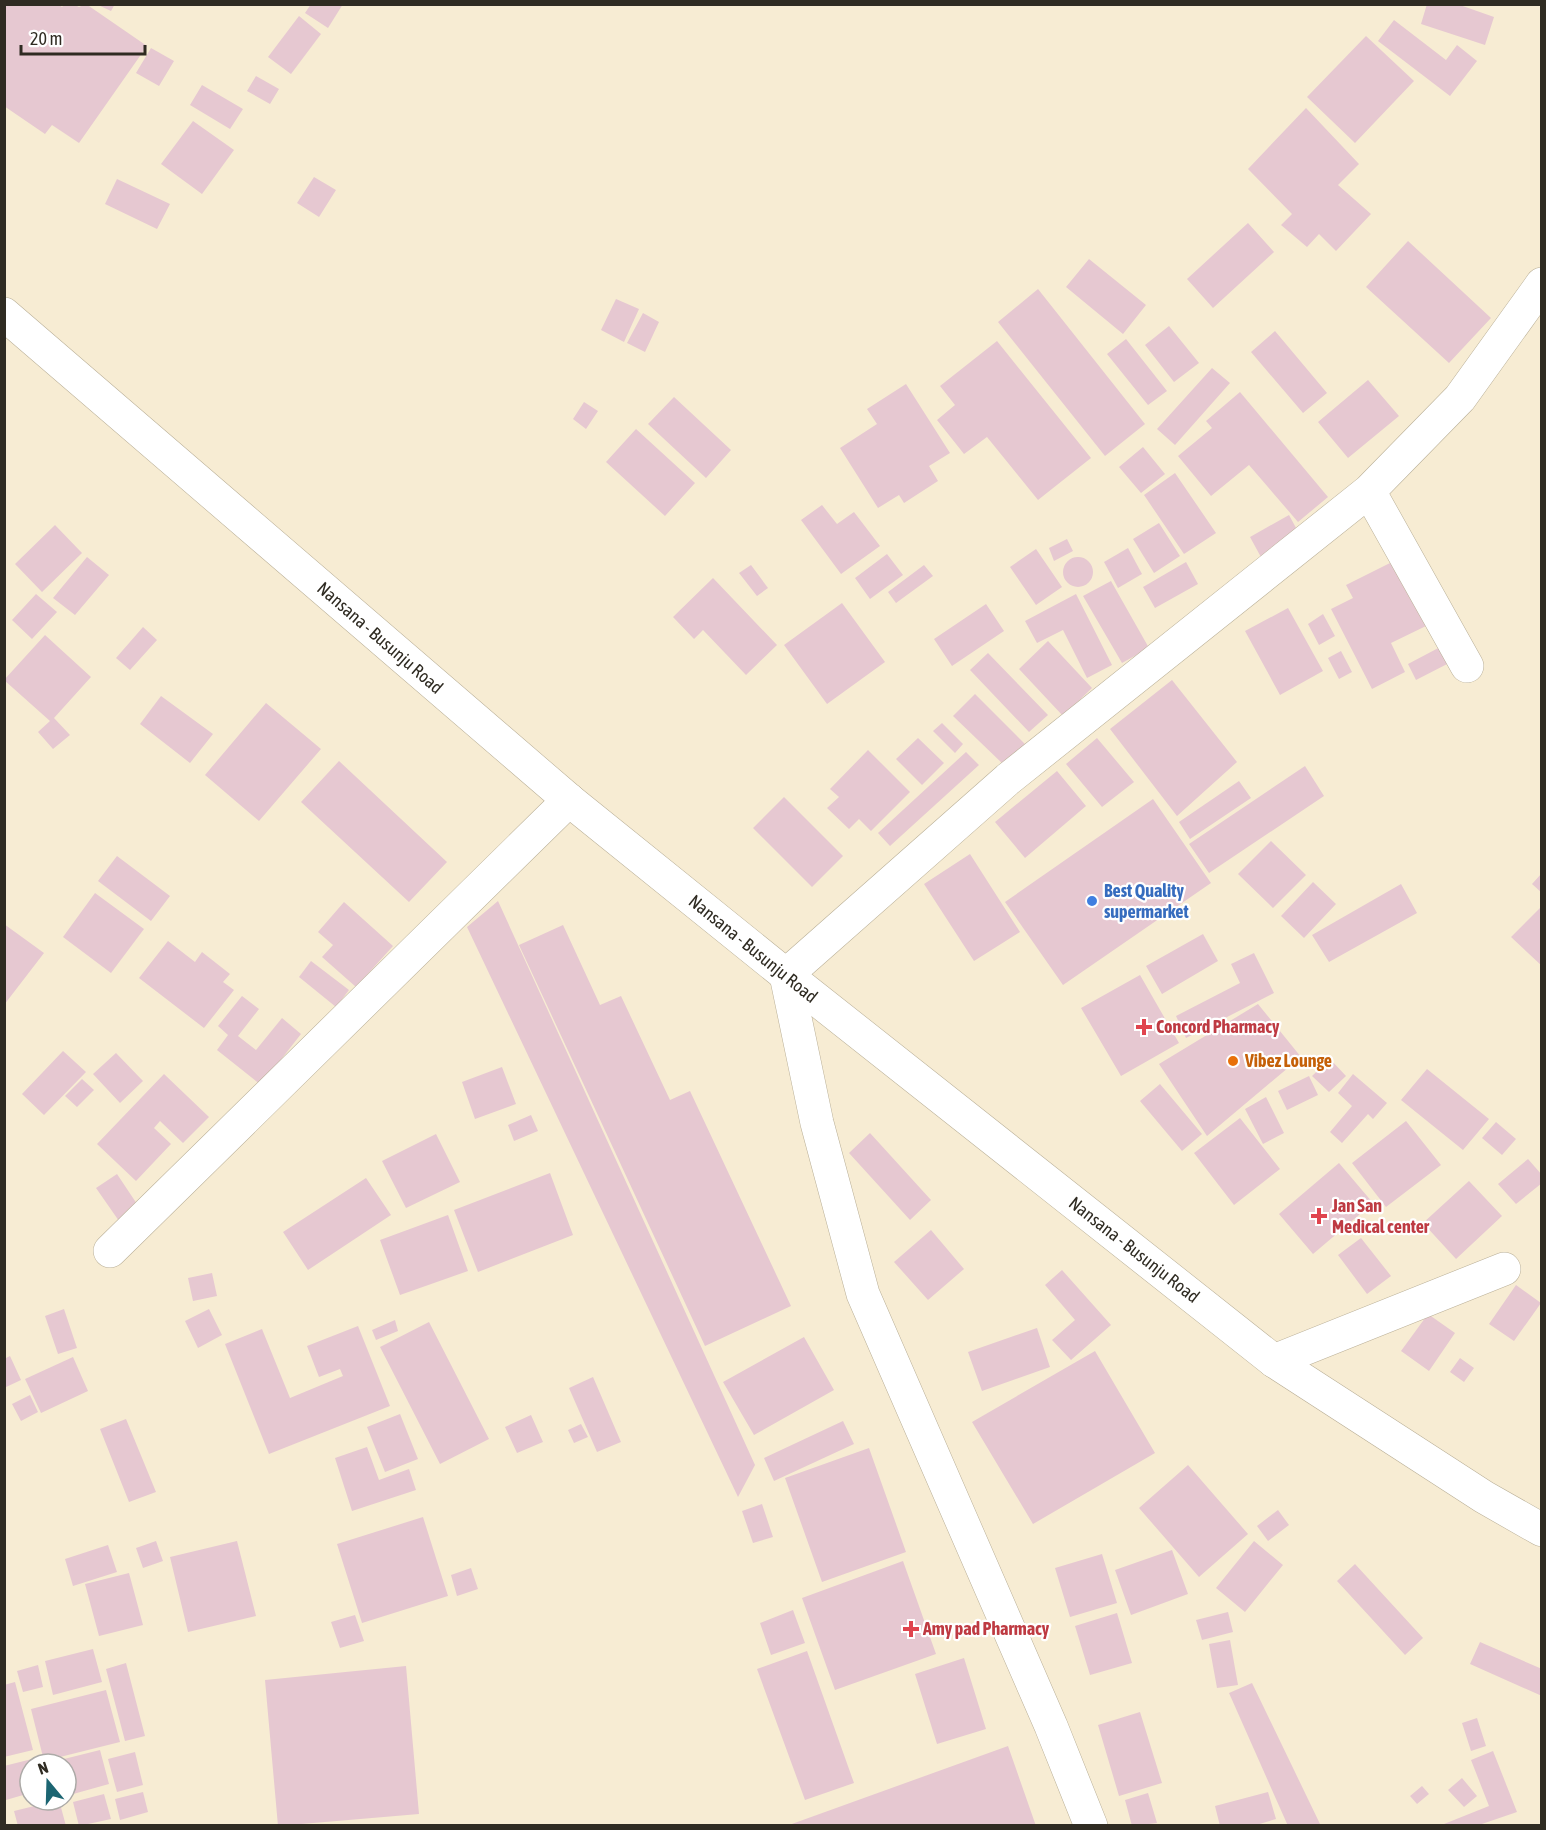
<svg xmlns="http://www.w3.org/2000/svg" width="1546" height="1830" viewBox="0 0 1546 1830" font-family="'Asap Condensed',sans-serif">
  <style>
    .building { fill: #e6c8d1 }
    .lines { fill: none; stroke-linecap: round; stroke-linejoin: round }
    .street-casing { stroke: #b9af97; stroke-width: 34 }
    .secondary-casing { stroke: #b9af97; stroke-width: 34 }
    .primary-casing { stroke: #b9af97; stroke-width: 34 }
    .street { stroke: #fff; stroke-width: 33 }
    .secondary { stroke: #fff; stroke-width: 33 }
    .primary { stroke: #fff; stroke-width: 33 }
    .shop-dot { fill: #3f7fe0; stroke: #fff; stroke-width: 2 }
    .health-dot { fill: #e0444e; stroke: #fff; stroke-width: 2 }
    .food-dot { fill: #e8710a; stroke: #fff; stroke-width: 2 }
    .labels { text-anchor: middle; stroke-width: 4.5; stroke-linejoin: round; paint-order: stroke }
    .street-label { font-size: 18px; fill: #2f2b22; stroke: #fff }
    .shop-label { font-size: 18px; font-weight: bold; fill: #366cbe; stroke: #fff; text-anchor: start }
    .health-label { font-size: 18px; font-weight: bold; fill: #be3a42; stroke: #fff; text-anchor: start }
    .food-label { font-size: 18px; font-weight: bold; fill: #c56008; stroke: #fff; text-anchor: start }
  </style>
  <rect width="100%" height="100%" fill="#f7ecd3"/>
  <!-- building -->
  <path class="building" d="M4 4H58L62 7 64 5H75L79 7 86 4 147 46 79 143 52 125 45 134 4 106Z
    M96 4H115L111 11Z
    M311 4H343L328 28 305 13Z
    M1427 4H1457L1494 17 1485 45 1421 24Z
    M299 16 321 34 291 74 268 57Z
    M1394 20 1446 60 1457 45 1477 61 1450 96 1378 41Z
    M1366 36 1414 81 1355 143 1307 97Z
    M151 48 174 61 159 86 136 73Z
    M256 76 279 89 270 104 247 91Z
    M202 85 243 109 230 129 190 105Z
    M1306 108 1359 164 1338 185 1371 214 1336 251 1319 234 1307 247 1281 225 1292 214 1248 169Z
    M193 121 234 150 202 194 161 164Z
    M314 177 336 190 319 217 297 203Z
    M117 179 170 204 157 229 105 204Z
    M1248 223 1274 252 1213 308 1187 279Z
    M1408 241 1491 318 1449 363 1366 287Z
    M1089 259 1146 305 1123 334 1066 287Z
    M1038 289 1145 424 1105 456 998 322Z
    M616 299 639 309 624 342 601 330Z
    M643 313 659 322 645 352 627 343Z
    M1169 326 1199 363 1174 382 1145 345Z
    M1275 331 1327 393 1303 413 1251 352Z
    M1126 339 1167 391 1148 405 1107 354Z
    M997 341 1091 458 1038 500 987 437 964 454 937 420 955 405 940 386Z
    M1212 368 1230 383 1175 445 1157 429Z
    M1368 380 1399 416 1348 458 1318 422Z
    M906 384 950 453 929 466 938 481 904 503 899 495 878 508 840 448 877 424 867 409Z
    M1240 392 1328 497 1298 522 1249 465 1211 496 1178 456 1212 428 1206 421Z
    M674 397 731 450 706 478 648 424Z
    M584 402 598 411 586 429 573 419Z
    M636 429 695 483 665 516 606 462Z
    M1143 447 1165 474 1141 493 1119 467Z
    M1175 473 1216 533 1184 554 1144 495Z
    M822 505 837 524 854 512 880 546 841 574 801 520Z
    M1289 515 1301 537 1262 559 1250 537Z
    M1159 523 1180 556 1154 573 1133 539Z
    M55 525 82 553 42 592 15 564Z
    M1067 539 1073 551 1054 561 1049 548Z
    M1128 548 1142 574 1118 588 1104 562Z
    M1036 549 1062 587 1036 605 1010 567Z
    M887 554 903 575 870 599 855 578Z
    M1063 572a15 15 0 1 1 30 0a15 15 0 1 1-30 0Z
    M87 557 109 575 75 615 53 598Z
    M1394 561 1426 626 1391 643 1405 672 1372 689 1331 609 1353 598 1346 585Z
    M1186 562 1198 584 1155 608 1143 587Z
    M751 565 768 588 757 596 739 573Z
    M924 565 933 576 896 603 888 592Z
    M713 578 777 645 746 675 703 630 694 639 673 617Z
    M1111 581 1149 648 1122 663 1083 596Z
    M36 594 57 612 32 639 12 620Z
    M1076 594 1112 665 1087 678 1063 630 1037 643 1025 621Z
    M842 603 885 662 827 704 784 645Z
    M986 604 1004 631 952 666 934 639Z
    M1288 608 1323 671 1280 695 1245 631Z
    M1323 614 1335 636 1319 645 1308 624Z
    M143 627 157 640 130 670 116 658Z
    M45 635 91 677 54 718 70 735 53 749 38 732 50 721 4 680Z
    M1048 641 1092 688 1063 716 1019 669Z
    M1444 645 1453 661 1416 680 1408 664Z
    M1341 651 1352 672 1339 679 1328 658Z
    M988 653 1048 715 1029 732 970 670Z
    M1172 680 1237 762 1177 816 1110 729Z
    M975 694 1025 744 1004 765 953 716Z
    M161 696 213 734 190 763 140 724Z
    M266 703 321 749 259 821 205 775Z
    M942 723 963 744 955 753 933 731Z
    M918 738 944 763 922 785 896 759Z
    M1097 738 1134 782 1102 807 1066 764Z
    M868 750 910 792 871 831 859 819 849 829 827 808 839 797 830 789Z
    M966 752 979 765 890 846 878 833Z
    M339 761 447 862 409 902 301 802Z
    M1305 766 1324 796 1209 873 1189 844Z
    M1057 771 1086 806 1025 858 995 822Z
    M1239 781 1251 798 1190 839 1179 822Z
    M784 797 843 856 812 887 753 828Z
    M1153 799 1211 883 1063 985 1005 902Z
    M1271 841 1306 875 1273 908 1238 874Z
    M970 854 1020 932 974 961 924 884Z
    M117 856 170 896 151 921 98 881Z
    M1542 873V893L1532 884Z
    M1313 882 1336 904 1304 938 1281 916Z
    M1401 884 1417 913 1329 962 1312 935Z
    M95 893 144 929 111 973 63 937Z
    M498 901 755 1465 738 1497 467 927Z
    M344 902 393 946 356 987 322 957 333 945 318 932Z
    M1542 906V966L1511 937Z
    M4 924 44 953 4 1005Z
    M563 925 600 1005 621 996 670 1100 690 1091 791 1306 705 1346 519 945Z
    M1203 934 1218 961 1162 994 1146 966Z
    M168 941 195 962 202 952 230 974 223 982 234 990 204 1028 139 978Z
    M1254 953 1274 993 1186 1038 1176 1016 1240 983 1231 964Z
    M311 961 349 990 336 1007 299 977Z
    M1140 975 1179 1043 1121 1076 1081 1008Z
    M242 996 259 1009 238 1036 256 1050 282 1018 301 1034 261 1085 217 1050 228 1035 218 1026Z
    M1258 1004 1301 1057 1207 1136 1159 1064Z
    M63 1051 86 1072 44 1115 22 1094Z
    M116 1053 143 1081 120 1103 93 1074Z
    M1330 1059 1346 1076 1329 1092 1312 1076Z
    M502 1067 516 1104 475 1119 462 1082Z
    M1427 1069 1489 1119 1463 1150 1401 1100Z
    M164 1074 209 1117 183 1143 160 1121 154 1128 171 1144 136 1181 97 1144Z
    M1353 1074 1387 1103 1373 1119 1368 1114 1342 1143 1330 1132 1352 1106 1338 1093Z
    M1309 1076 1318 1095 1287 1110 1278 1091Z
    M82 1079 94 1090 77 1107 65 1096Z
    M1160 1084 1202 1134 1182 1151 1140 1101Z
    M1266 1097 1284 1133 1263 1144 1245 1109Z
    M531 1115 538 1131 514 1141 508 1125Z
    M1240 1118 1280 1169 1234 1205 1194 1153Z
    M1406 1121 1441 1165 1386 1207 1352 1163Z
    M1496 1122 1516 1139 1502 1155 1482 1138Z
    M870 1133 931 1200 910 1220 849 1153Z
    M436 1134 460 1182 406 1208 382 1161Z
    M1528 1159 1542 1175V1183L1516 1204 1498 1184Z
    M1339 1163 1373 1203 1313 1254 1279 1214Z
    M550 1173 573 1235 478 1272 454 1210Z
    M117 1174 139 1207 119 1221 96 1188Z
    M366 1178 391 1215 308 1270 283 1232Z
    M1469 1181 1502 1216 1456 1259 1423 1223Z
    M448 1215 468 1271 400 1295 380 1240Z
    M931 1230 964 1269 928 1300 894 1262Z
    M1361 1238 1391 1276 1367 1294 1338 1255Z
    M1062 1270 1111 1325 1071 1360 1052 1340 1075 1320 1045 1285Z
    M212 1273 217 1296 193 1301 188 1278Z
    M1516 1285 1541 1303 1514 1341 1489 1324Z
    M64 1309 77 1348 58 1354 45 1316Z
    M209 1309 222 1335 198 1348 185 1321Z
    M1428 1314 1455 1333 1429 1371 1401 1351Z
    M395 1320 398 1331 376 1340 372 1330Z
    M429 1322 489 1439 440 1464 380 1347Z
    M358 1326 390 1406 269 1454 225 1344 262 1329 290 1398 343 1376 340 1369 319 1377 307 1346Z
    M1037 1328 1050 1367 982 1391 968 1352Z
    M804 1337 834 1390 754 1435 723 1382Z
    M1095 1351 1155 1453 1033 1524 972 1422Z
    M10 1356 21 1380 4 1388V1359Z
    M73 1357 88 1391 41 1413 25 1379Z
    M1460 1358 1474 1368 1464 1382 1450 1372Z
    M593 1377 621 1442 597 1452 569 1388Z
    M30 1395 38 1412 21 1421 12 1404Z
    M400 1414 418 1459 385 1472 367 1427Z
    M531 1415 543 1442 517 1453 505 1427Z
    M126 1419 156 1492 129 1502 100 1429Z
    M843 1421 854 1444 774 1481 764 1458Z
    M581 1424 588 1437 574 1443 568 1430Z
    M367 1447 379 1480 409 1469 416 1490 352 1511 335 1458Z
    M869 1448 906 1552 822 1582 785 1478Z
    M1188 1465 1248 1534 1199 1577 1139 1508Z
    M762 1504 773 1537 753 1543 742 1511Z
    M1278 1510 1289 1525 1268 1541 1257 1526Z
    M423 1517 448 1596 362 1623 337 1544Z
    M156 1541 163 1561 143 1568 136 1548Z
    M237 1541 256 1616 188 1632 170 1557Z
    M1254 1541 1283 1565 1245 1612 1216 1588Z
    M108 1545 117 1572 73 1586 65 1559Z
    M1172 1550 1188 1594 1131 1615 1115 1570Z
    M1102 1554 1117 1603 1070 1617 1055 1568Z
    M903 1561 936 1654 835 1690 802 1598Z
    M1355 1564 1423 1638 1405 1655 1337 1581Z
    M471 1568 478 1589 457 1596 451 1575Z
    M129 1573 143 1625 99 1636 85 1584Z
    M793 1610 805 1643 771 1655 760 1623Z
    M1228 1612 1233 1632 1202 1640 1196 1620Z
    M1117 1613 1132 1663 1090 1675 1075 1626Z
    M355 1615 364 1641 340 1648 331 1622Z
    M1230 1640 1238 1685 1217 1688 1209 1644Z
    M1480 1642 1542 1669V1696L1470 1664Z
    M93 1649 102 1682 53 1695 45 1661Z
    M807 1651 854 1783 805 1800 757 1669Z
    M964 1658 986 1729 937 1744 915 1674Z
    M126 1663 145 1736 125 1741 106 1669Z
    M38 1665 43 1687 23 1692 17 1671Z
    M406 1666 419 1814 278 1826 265 1680Z
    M15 1682 33 1750 4 1757V1685Z
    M1252 1683 1321 1826H1288L1229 1693Z
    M106 1690 120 1742 44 1761 31 1709Z
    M1140 1712 1162 1783 1119 1796 1098 1725Z
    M1477 1718 1486 1746 1471 1751 1462 1723Z
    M1008 1746 1036 1826H789V1825Z
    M100 1750 109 1784 66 1796V1764L48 1763Z
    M1493 1751 1517 1812 1476 1826H1439L1489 1806 1471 1760Z
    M135 1752 143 1785 117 1792 108 1759Z
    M32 1759 30 1793 6 1800 4 1766Z
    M1462 1778 1477 1796 1464 1807 1448 1790Z
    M1422 1786 1429 1794 1417 1804 1410 1796Z
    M143 1792 148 1812 120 1820 115 1799Z
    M1268 1792 1276 1819 1253 1826H1220L1215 1806Z
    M1148 1793 1157 1823 1132 1826 1125 1800Z
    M104 1794 111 1819 79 1826 73 1802Z
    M59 1800 66 1826H18L14 1811Z"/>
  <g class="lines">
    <defs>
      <path id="street" d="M1369 491 1467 666
        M786 975 1008 779 1369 491 1460 398 1542 284
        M110 1251 569 800
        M1274 1361 1504 1269"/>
      <path id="secondary" d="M786 975 817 1123 863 1294 1051 1726 1091 1826"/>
      <path id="primary" d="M4 314 569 800 786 975 1274 1361 1484 1497 1542 1530"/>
    </defs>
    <!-- street casing -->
    <use href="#street" class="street-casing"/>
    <!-- secondary casing -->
    <use href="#secondary" class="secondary-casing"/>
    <!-- primary casing -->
    <use href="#primary" class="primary-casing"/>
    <!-- street -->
    <use href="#street" class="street"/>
    <!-- secondary -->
    <use href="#secondary" class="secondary"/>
    <!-- primary -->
    <use href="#primary" class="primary"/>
  </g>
  <!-- markers -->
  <circle class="shop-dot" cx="1092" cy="901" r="6"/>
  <g class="health-dot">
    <path d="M1141 1018h6v6h6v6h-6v6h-6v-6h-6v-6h6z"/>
    <path d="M1316 1207h6v6h6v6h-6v6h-6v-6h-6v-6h6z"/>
    <path d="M908 1620h6v6h6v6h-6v6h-6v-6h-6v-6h6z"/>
  </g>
  <circle class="food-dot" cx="1233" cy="1061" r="6"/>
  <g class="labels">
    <!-- street labels -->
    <g class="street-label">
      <text transform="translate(380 638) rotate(41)" y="6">Nansana - Busunju Road</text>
      <text transform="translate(753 949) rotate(39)" y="6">Nansana - Busunju Road</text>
      <text transform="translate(1134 1250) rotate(38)" y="6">Nansana - Busunju Road</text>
    </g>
    <!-- shop labels -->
    <g class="shop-label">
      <text x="1104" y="897">Best Quality<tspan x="1104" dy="21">supermarket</tspan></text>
    </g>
    <!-- health labels -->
    <g class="health-label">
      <text x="1156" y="1033">Concord Pharmacy</text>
      <text x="1332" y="1212">Jan San<tspan x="1332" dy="21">Medical center</tspan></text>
      <text x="923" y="1635">Amy pad Pharmacy</text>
    </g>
    <!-- food labels -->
    <g class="food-label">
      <text x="1245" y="1067">Vibez Lounge</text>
    </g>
  </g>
  <!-- border -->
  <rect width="1546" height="1830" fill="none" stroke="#2f2b22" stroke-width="12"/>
  <!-- north arrow -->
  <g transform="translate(48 1782) rotate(341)"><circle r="28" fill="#ffffff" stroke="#acaaa7" stroke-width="1.5"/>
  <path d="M0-4.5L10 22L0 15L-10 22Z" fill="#1c6572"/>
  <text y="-9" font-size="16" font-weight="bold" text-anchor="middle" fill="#2f2b22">N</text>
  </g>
  <!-- scale -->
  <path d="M21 45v9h124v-9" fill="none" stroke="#2f2b22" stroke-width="3"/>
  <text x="30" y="45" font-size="18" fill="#2f2b22" stroke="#ffffff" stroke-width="4.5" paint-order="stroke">20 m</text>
</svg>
